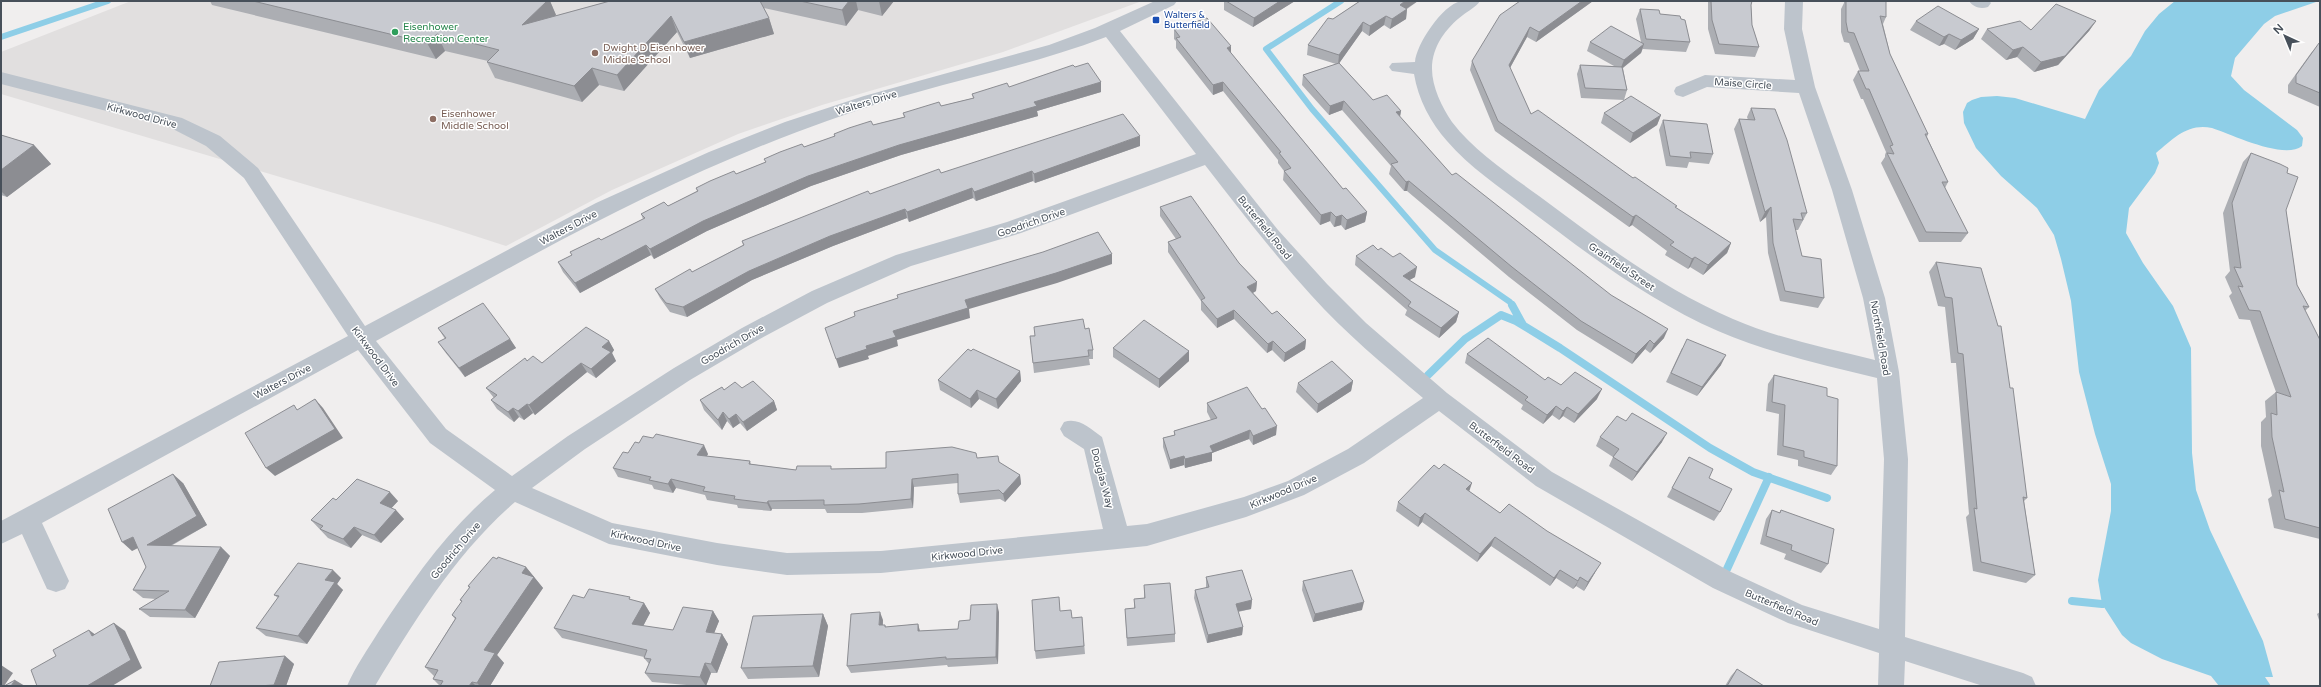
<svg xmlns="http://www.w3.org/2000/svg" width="2321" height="687" viewBox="0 0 2321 687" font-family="'Varela Round',sans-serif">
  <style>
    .education { fill: #e1dfdf }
    .water { fill: #8ecee7 }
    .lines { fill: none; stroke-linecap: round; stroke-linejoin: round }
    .stream-far1 { stroke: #8ecee7; stroke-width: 6 }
    .stream { stroke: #8ecee7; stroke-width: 8 }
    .minor { fill: #bdc4cc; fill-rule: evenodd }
    .wall { fill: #acaeb3 }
    .shaded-wall { fill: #8c8d92 }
    .building { fill: #c8cad0; stroke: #8c8d92 }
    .transit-dot { fill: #1a4fb4; stroke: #fff; stroke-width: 1.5 }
    .leisure-dot { fill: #2e9e5b; stroke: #fff; stroke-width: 1.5 }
    .education-dot { fill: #8d6e63; stroke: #fff; stroke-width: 1.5 }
    .labels { text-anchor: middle; stroke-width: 3; stroke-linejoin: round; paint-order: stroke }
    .far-transit-label { font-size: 9px; fill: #164399; stroke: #fff; text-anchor: start }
    .leisure-label { font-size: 10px; fill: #27864d; stroke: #fff; text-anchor: start }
    .education-label { font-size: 10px; fill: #785e54; stroke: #fff; text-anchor: start }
    .street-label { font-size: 10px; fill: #47505a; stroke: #fff }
  </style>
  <rect width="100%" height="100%" fill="#f0eeee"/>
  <!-- education -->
  <path class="education" d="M131 1H1142L1003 52 822 105 738 134 612 190 506 246 438 224 1 94V52Z"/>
  <!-- water -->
  <path class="water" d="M2175 1H2319L2275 16 2264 24 2235 58 2231 76 2244 90 2297 130 2303 138 2302 146C2284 160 2233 135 2212 128 2188 123 2174 138 2156 153L2159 163 2155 173 2129 208 2126 233 2143 263 2173 306 2191 348 2192 453 2196 490 2210 530 2263 641 2273 677H2265L2271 686H2219L2211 676 2162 659 2131 643 2122 635 2102 604 2098 580 2111 511V484L2095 434 2079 372 2071 301 2061 259 2054 235 2037 208 2001 176 1976 148 1964 123 1963 112 1967 103 1972 100 1981 97 1997 96 2015 98 2085 119 2099 90 2131 56 2145 31 2159 14Z"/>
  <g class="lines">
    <!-- stream-far1 -->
    <path class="stream-far1" d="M1341 1 1266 49 1312 109 1435 250 1510 302 1512 306
      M1 37 108 1"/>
    <!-- stream -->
    <path class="stream" d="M1512 305 1523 325
      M1428 375 1465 339 1501 315 1516 321 1560 348 1710 448 1753 472 1827 498
      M1727 569 1769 477
      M2072 601 2102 604"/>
    <!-- minor -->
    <path class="minor" d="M1155 1H1177L1174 5 1120 31 1278 230 1327 284 1366 323 1447 393 1552 472 1731 572 1802 605 1879 629 1884 459 1877 378C1824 365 1769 353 1718 331 1649 301 1588 254 1528 209 1500 187 1470 168 1447 141 1431 123 1418 99 1414 74L1392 71 1389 67 1392 63 1415 62C1416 45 1442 5 1461 1 1466 0 1474 1 1480 1 1476 7 1468 11 1463 15 1446 28 1432 46 1432 69 1432 87 1442 107 1452 122 1475 152 1509 174 1539 196 1601 242 1663 289 1733 319 1779 339 1827 348 1875 360L1863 298 1832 190 1799 93 1707 87 1683 97 1676 95 1674 91 1676 87 1705 75 1795 80 1784 29 1785 1H1803L1802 29 1815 87 1852 190 1885 298 1899 372 1908 459 1905 637 2023 673 2032 677 2036 686H1983L1905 661 1904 686H1878L1879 653 1788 623 1713 588 1536 486 1439 411 1364 463 1304 495 1246 517 1147 546 881 573 787 575 717 565 609 544 515 502C456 553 415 620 375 686H347C355 667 368 649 379 631 412 581 448 529 495 490L430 443 358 350 42 523 69 581 65 589 56 592 47 589 22 534 1 544V521L348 336 244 178 206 146 169 127 1 84V72L182 118 220 136 258 168 365 326 596 203 709 152 785 122 864 96 1049 45 1095 28ZM1106 37 1196 154 1007 222 896 255 812 291 742 328 674 368 568 436 512 476 446 429 376 341C515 265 648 188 797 132 837 117 877 103 918 92 981 74 1044 61 1106 37ZM1205 165C1239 209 1273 253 1311 295 1345 333 1384 365 1423 398L1348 449 1288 481 1244 497 1147 524 1127 526 1102 437C1090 429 1079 417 1064 422L1060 429 1064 436 1084 449 1103 529 881 551 787 553 717 543 612 523 532 488 585 449 690 380 758 340 827 303 911 266 1021 233Z
      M1969 1H1989L1991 3 1988 7C1981 9 1974 8 1969 1Z"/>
  </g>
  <!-- wall -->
  <path class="wall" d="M210 1H550L556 15 555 16 610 1H894L882 16 858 10 846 26 764 8 769 18 774 34 690 58 677 32 624 91 599 85 582 102 495 78 487 62 488 61 445 51 436 59 212 5Z
    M1224 1H1295L1253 27 1224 10Z
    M1360 1H1418L1407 9 1406 19 1390 29 1384 25 1369 36 1362 31 1339 63 1373 100 1401 111 1400 117 1452 175 1664 338 1650 353 1645 349 1632 364 1577 330 1509 277 1407 191H1404L1389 174 1391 166 1342 110 1329 115 1302 85 1303 75 1336 64 1307 55 1308 45 1333 19Z
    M1520 1H1593L1536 42 1527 37 1510 68 1531 114 1633 178 1676 208 1731 243 1727 253 1703 275 1690 267 1688 269 1665 255 1667 251 1632 225 1629 227 1495 131 1470 70 1472 61Z
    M1708 1H1752L1751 5 1752 25 1759 47 1755 57 1715 54 1708 29Z
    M1844 1H1886V17L1883 24 1890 54 1928 134 1927 137 1948 182 1945 188 1968 233 1961 242H1919L1881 163 1885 157V155L1886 152 1863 99H1861L1853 80 1858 71H1860L1849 43 1844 42 1841 32V9L1844 3Z
    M1640 9 1681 19 1690 42 1686 52 1643 49V48L1641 53 1623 68 1627 90 1624 100 1581 98 1577 74 1580 65 1614 66 1587 51 1590 42H1641L1636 19Z
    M1916 21 1979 29 1973 39 1955 50 1944 44 1939 46 1910 30Z
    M2096 21 2089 31 2058 65 2034 72 2017 57 2006 60 1981 39 1987 29 2031 30Z
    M1174 29 1231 53 1343 189 1367 212 1365 222 1345 230 1341 225 1334 227 1330 221 1320 225 1283 180 1284 171 1278 163V160L1223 91 1213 95 1176 48V41L1174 39Z
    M2320 43V107L2288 93V85L2311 53Z
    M1075 67 1101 82V92L1037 111 1038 116 901 155 811 186 707 231 654 259 651 255 580 293 563 272 558 262 572 255 570 252 601 240 643 219 641 214 668 206 697 191 696 188 736 174 766 162 764 159 804 147 834 137V134L873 125 904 117 903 113 941 106 973 98 972 94 1009 87Z
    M1751 108 1807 213 1798 230H1795L1802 256 1824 298 1818 308 1780 301 1768 253 1766 217 1760 222 1734 129 1739 119 1748 120 1747 117Z
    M1604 113 1661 115 1657 125 1630 143 1601 123Z
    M1663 120 1713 154 1709 164 1689 162 1687 168 1666 166 1659 130Z
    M1 135 34 145 51 164 7 197 1 195Z
    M1140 146 1035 183 1033 181 976 201 973 198 909 222 907 218 833 246 752 280 687 317 670 312 660 298 655 289 692 272 743 245 742 241 870 194 941 173Z
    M2251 153 2287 173 2286 210 2297 285 2309 307 2305 311 2320 340V539L2274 528 2268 499 2272 496 2261 446V422L2266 417 2265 401 2276 392 2250 320 2239 319 2229 296 2232 293 2225 277 2230 271 2223 213 2243 162Z
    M1160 207 1239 263 1257 282 1256 291 1253 293 1272 314 1306 340 1305 349 1284 362 1272 350 1267 353 1234 319 1217 328 1201 310V301L1168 252V242L1176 239 1160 216Z
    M1356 256 1415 277 1409 280 1459 312 1456 322 1439 338 1405 315 1407 310 1355 265Z
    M1936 262 2010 388 2027 498 2024 501 2035 575 2026 583 1973 571 1966 517 1969 514 1956 363H1951L1945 307 1938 306 1929 272Z
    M438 328 510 339 516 348 465 377 445 352 438 342 445 339Z
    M1085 329 1093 350V359H1089L1090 365 1034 373 1030 336Z
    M609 341 614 350 612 353 616 361 596 378 587 372 535 415 533 413 524 420 519 417 514 422 497 409 491 400 494 398 486 388 527 361 542 363Z
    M1113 348 1189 351V361L1159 388 1113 357Z
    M1682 348 1721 365 1697 396 1666 382Z
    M1467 354 1545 380 1561 385 1597 399 1574 423 1563 416 1559 420 1552 415 1543 424 1521 409 1523 405 1465 363Z
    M1020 371 1021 381 998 409 979 399 971 408 940 390 938 380Z
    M1774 375 1827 396 1837 466 1831 475 1798 466V460L1777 455 1779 414 1766 411 1768 384Z
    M1353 381 1351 391 1317 413 1296 392 1298 383Z
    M742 388 774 401 777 410 747 431 740 423 733 428 727 421 722 430 704 410 700 400 724 390Z
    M1207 403 1276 435 1253 445 1249 439 1212 453V461L1185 468 1184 465 1170 469 1163 447V438L1174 435V431L1211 420 1207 412Z
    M1600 437 1662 442 1632 481 1609 466 1613 457 1596 446Z
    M653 438 708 454 707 456 750 461 751 464 796 470 832 469 886 468 977 458 999 462 1020 475 1021 484 1005 502 1000 499 960 503 958 494V483L914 487 913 508 862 513H827L825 509H772L771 511 738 508 737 505 707 500 705 495 676 488 673 493 654 489 652 485 618 477 613 468 628 453 639 443Z
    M1689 457 1709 478 1720 512 1714 521 1667 497Z
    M183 483 207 525 171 546 221 547 230 556 195 618 150 617 139 609 156 599 143 598 133 590 146 567 138 548 132 551Z
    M1469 491 1500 513 1596 571 1584 591 1576 586 1573 589 1556 578 1550 586 1491 546 1477 562 1422 522 1418 527 1396 511 1398 502Z
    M336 500 398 501 391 508 404 519 381 543 362 535 351 548 328 538 311 520Z
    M1772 510 1779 513 1781 510 1828 564 1821 573 1784 559 1786 554 1760 544 1766 519Z
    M497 559 526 567 543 588 497 655 504 663 490 686H440L433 679 434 676 425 667 455 619 452 615 462 602 460 600 469 588 468 586Z
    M1206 577 1252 600 1251 609 1238 612 1243 627 1242 635 1207 643 1194 598 1195 590 1206 588Z
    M341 578 337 584 343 590 307 644 266 636 256 628 278 598 274 595Z
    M1303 581 1362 610 1313 622 1302 590Z
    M1144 585 1175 634V642L1127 646 1125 609 1134 608V599L1144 598Z
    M584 598 632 600 644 603 650 613 643 626 673 630 713 611 719 621 714 633 722 634 728 644 717 673H711L706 686H698L652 682 645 673 649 664 644 658V657L562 638 554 628Z
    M1060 605V611L1072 618 1082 617 1085 654 1036 659 1035 651Z
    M999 612 998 664 948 667 947 665 851 673 847 666 883 620V625H885L886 627 918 624 920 631 958 629 970 620Z
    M2320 612V623L2317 614Z
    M823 614 828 626 819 677 748 679 741 668Z
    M285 656 294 664 286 686H210Z
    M1737 669 1764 686H1725L1731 676Z"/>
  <!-- shaded-wall -->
  <path class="shaded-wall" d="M547 1H550L556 15 530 41 522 25Z
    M849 1H856L858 10 846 26 842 10Z
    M879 1H894L882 16Z
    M1280 1H1295L1253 27 1254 18Z
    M1405 1H1418L1398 14 1400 5Z
    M1582 1H1593L1536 42 1539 32Z
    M1407 9 1406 19 1390 29 1392 19Z
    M671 16 677 32 624 91 617 75Z
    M1386 16 1384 25 1369 36 1370 26Z
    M769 18 774 34 690 58 684 42Z
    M2096 21 2089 31 2058 65 2034 72 2041 62Z
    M1363 22 1362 31 1338 65 1339 55Z
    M1530 27 1527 37 1506 75 1509 65Z
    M1979 29 1973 39 1955 50 1961 40Z
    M437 34 445 51 436 59 427 43Z
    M1949 34 1944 44 1939 46 1944 37Z
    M1644 44 1641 53 1620 70 1624 60Z
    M1231 46V56L1227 48Z
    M2023 47 2017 57 2006 60 2013 50Z
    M592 68 599 85 582 102 574 86Z
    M1101 82V92L1037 111 1038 116 901 155 811 186 707 231 654 259 650 249 703 221 808 176 899 145 1034 102Z
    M1223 82V91L1213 95V85Z
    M1344 101 1342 110 1329 115 1330 106Z
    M1401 111 1399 121 1396 112Z
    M1661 115 1657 125 1630 143 1633 133Z
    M1140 136V146L1035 183 1034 174Z
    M34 145 51 164 7 197 1 191V170Z
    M1032 171 1033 181 976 201 974 192Z
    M1409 181 1407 191H1404L1406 182Z
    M972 188 973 198 909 222 907 212Z
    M1771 207 1766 217 1760 222 1765 212Z
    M905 209 907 218 833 246 752 280 687 317 683 307 749 271 830 236Z
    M1331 212 1330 221 1320 225 1321 215Z
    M1367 212 1365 222 1345 230 1347 220Z
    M1342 215 1341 225 1334 227 1336 217Z
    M1636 215 1632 225 1629 227 1633 217Z
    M1731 243 1727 253 1703 275 1708 265Z
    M646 245 651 255 580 293 575 283Z
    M1112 254V264L1057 283 969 309 970 318 897 340 898 346 868 356 869 359 839 368 836 359 866 346 893 331 965 300Z
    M1695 257 1690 267 1688 269 1692 259Z
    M1417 267 1415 277 1401 285 1403 276Z
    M1257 282 1256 291 1247 296V287Z
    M1234 310V319L1217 328V319Z
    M1459 312 1456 322 1439 338 1441 328Z
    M1668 329 1664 338 1650 353 1654 344Z
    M510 339 516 348 465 377 459 368Z
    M1306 340 1305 349 1284 362 1285 353Z
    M1650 340 1645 349 1632 364 1636 354Z
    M609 341 614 350 612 353 616 361 596 378 591 369 602 347Z
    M1273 341 1272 350 1267 353 1268 344Z
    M1189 351V361L1159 388V379Z
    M1726 355 1721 365 1697 396 1702 387Z
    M581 363 587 372 535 415 529 405Z
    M1020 371 1021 381 998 409 996 399Z
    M1353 381 1351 391 1317 413 1318 404Z
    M1602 389 1597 399 1574 423 1578 414Z
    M977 390 979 399 971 408 970 399Z
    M315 399 323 408 343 438 275 476 266 468Z
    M774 401 777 410 747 431 743 422Z
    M527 404 533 413 524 420 518 411Z
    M1556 406 1552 415 1543 424 1547 415Z
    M1567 407 1563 416 1559 420 1563 411Z
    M513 408 519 417 514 422 508 412Z
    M723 412 727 421 722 430 718 420Z
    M736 414 740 423 733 428 729 419Z
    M1277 426 1276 435 1253 445V436Z
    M1250 430 1249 439 1212 453V461L1185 468V459L1210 446Z
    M1667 433 1662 442 1632 481 1637 472Z
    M704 445 708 454 702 464 697 455Z
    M1184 456V465L1170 469V460Z
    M173 474 183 483 207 525 157 553 147 545Z
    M1020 475 1021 484 1005 502 1003 494Z
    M671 479 676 488 673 493 668 484Z
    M912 479 914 487 913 508 911 499Z
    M1472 483 1469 492 1466 489Z
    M390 492 398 501 388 512 380 503Z
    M768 501 772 509 771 511 767 503Z
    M396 510 404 519 381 543 374 535Z
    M1425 513 1422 522 1418 527 1420 518Z
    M354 527 362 535 351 548 343 539Z
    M133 537 143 545 132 551 122 542Z
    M1495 537 1491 546 1477 562 1480 554Z
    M221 547 230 556 195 618 185 610Z
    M1601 563 1596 571 1584 591 1588 582Z
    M526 567 543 588 497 655 504 663 490 686H480L477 683 484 650 522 573Z
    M333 570 341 578 337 584 343 590 307 644 298 636 325 580Z
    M1560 570 1556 578 1550 586 1554 578Z
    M1580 577 1576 586 1573 589 1578 581Z
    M1252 600 1251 609 1235 612 1236 604Z
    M1364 602 1362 610 1313 622 1315 614Z
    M644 603 650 613 639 634 632 624Z
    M997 604 999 612 998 664 996 657Z
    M713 611 719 621 711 641 706 632Z
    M880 612 883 620 882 633 879 625Z
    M823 614 828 626 819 677 813 666Z
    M114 623 125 631 142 668 112 686H87Z
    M918 624 920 632 918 631Z
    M1243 627 1242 635 1207 643 1208 635Z
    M89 630 100 638 92 636Z
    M722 634 728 644 717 673 711 664Z
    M285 656 294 664 286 686H276L274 685Z
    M705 663 711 673 706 686 700 677Z
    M1 665 13 673 4 686H1Z
    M15 680 25 686H11Z
    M472 682 476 686H469Z"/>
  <!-- building -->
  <path class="building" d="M253 1H547L522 25 610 1H760L769 18 684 42 671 16 617 75 592 68 574 86 487 62 499 50 437 34 427 43Z
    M800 1H849L842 10Z
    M1226 1H1280L1254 18Z
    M1360 1H1405L1400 5 1407 9 1392 19 1386 16 1370 26 1363 22 1339 55 1308 45 1328 18 1333 19Z
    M1520 1H1582L1539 32 1530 27 1509 65 1531 114 1538 110 1633 178 1635 177 1677 206 1675 207 1731 243 1708 265 1695 257 1692 259 1670 245 1674 242 1636 215 1633 217 1498 121 1472 61 1500 15Z
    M1711 1H1752L1751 5 1752 25 1759 47 1719 44 1712 20Z
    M1846 1H1886V17L1880 16 1890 54 1928 134H1925L1948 182H1942L1968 233 1926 232 1887 153 1894 154 1890 146 1893 145 1869 89H1866L1858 71H1869L1854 33 1848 32 1846 22Z
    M2056 4 2096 21 2065 56 2041 62 2023 47 2013 50 1987 29 2020 21 2031 30Z
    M1938 6 1979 29 1961 40 1949 34 1944 37 1916 21Z
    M1640 9 1659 10 1660 14 1680 16 1681 19 1685 20 1690 42 1646 39Z
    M1207 18 1231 46 1227 48 1290 125 1343 189 1346 188 1367 212 1347 220 1342 215 1336 217 1331 212 1321 215 1284 171 1291 168 1279 153 1281 152 1223 82 1213 85 1176 38 1180 37 1174 29Z
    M1611 26 1644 44 1624 60 1590 42Z
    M2319 43H2320V93L2296 83V75Z
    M1088 63 1101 82 1034 102 1037 106 899 145 808 176 703 221 650 249 646 245 575 283 558 262 572 255 570 252 599 238 601 240 645 218 641 214 664 202 668 206 698 191 696 188 710 181 734 171 736 174 766 162 764 159 780 152 802 144 804 147 835 136 834 134 849 128 871 121 873 125 905 117 903 113 939 102 941 106 974 98 972 94 1007 83 1009 87 1073 65 1075 67Z
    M1339 63 1373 100 1387 95 1401 111 1396 112 1452 175 1456 173 1611 295 1668 329 1654 344 1650 340 1636 354 1581 321 1512 267 1409 181 1406 182 1391 164 1398 162 1344 101 1330 106 1303 75Z
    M1580 65 1622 67 1627 90 1585 88Z
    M1631 96 1661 115 1633 133 1604 113Z
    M1751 108 1775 109 1787 140 1807 213H1801L1803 220 1793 219 1802 256 1821 259 1824 298 1785 291 1773 243 1771 207 1765 212 1739 119 1755 120Z
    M1123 114 1140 136 1034 174 1032 171 974 192 972 188 907 212 905 209 830 236 749 271 683 307 666 303 655 289 690 269 692 272 744 245 742 241 868 191 870 194 939 169 941 173Z
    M1663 120 1707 124 1713 154 1690 152 1691 158 1670 156Z
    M1 135 34 145 1 170Z
    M2251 153 2280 164 2288 168 2287 173 2298 177 2286 210 2297 285 2309 307 2303 306 2320 340V528L2285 519 2279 490 2284 492 2272 437 2271 413 2277 415 2276 392 2291 397 2260 311 2249 310 2238 286 2243 287 2234 267 2241 268 2232 203Z
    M1191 196 1239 263 1257 282 1247 287 1272 314 1277 311 1306 340 1285 353 1273 341 1268 344 1234 310 1217 319 1201 300 1205 298 1168 242 1181 237 1160 207Z
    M1098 232 1112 254 1056 273 965 300 968 308 893 331 896 337 866 346 867 349 836 359 825 328 855 316 854 312 898 298 897 295 1043 252Z
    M1373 245 1378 250 1381 248 1393 257 1400 253 1417 267 1403 276 1459 312 1441 328 1408 306 1411 302 1356 256Z
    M1936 262 1981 268 1998 326H2001L2010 388H2013L2027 498 2023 497 2035 575 1981 562 1974 508 1977 509 1963 354 1958 353 1952 298 1945 297Z
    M483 303 510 339 459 368 438 342 446 338 438 328Z
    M1083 319 1085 329 1089 328 1093 350H1088L1089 356 1033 363 1030 336H1035L1034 327Z
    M1144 320 1189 351 1159 379 1113 348Z
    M586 327 609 341 602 347 611 352 591 369 581 363 529 405 527 404 518 411 513 408 508 412 491 400 497 395 486 388 525 358 527 361 533 356 542 363Z
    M1488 338 1545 380 1548 377 1561 385 1575 372 1602 389 1578 414 1567 407 1563 411 1556 406 1547 415 1525 400 1528 397 1467 354Z
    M1687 339 1726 355 1702 387 1671 373Z
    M968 349 971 351 973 349 1020 371 996 399 977 390 970 399 938 380Z
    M1332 361 1353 381 1318 404 1298 383Z
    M1774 375 1827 388V396L1838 399 1837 466 1804 457V451L1783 446 1785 405 1772 402Z
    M753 381 774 401 743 422 736 414 729 419 723 412 718 420 700 400 722 387 724 390 735 382 742 388Z
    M1247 387 1262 409 1265 408 1277 426 1253 436 1250 430 1210 446 1213 452 1185 459 1184 456 1170 460 1163 438 1175 435 1174 431 1217 418 1207 403Z
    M315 399 335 429 266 468 245 433 294 405 297 410Z
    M1632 413 1667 433 1637 472 1613 457 1619 449 1600 437 1617 416 1626 421Z
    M656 434 704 445 697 455 750 461 749 464 796 470 797 466H831V469L886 468V452L952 447 976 453 977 458 998 456 999 462 1020 475 1003 494 999 490 958 494V474L912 479 911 499 859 504 824 505V500L768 501 767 503 734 499 735 496 703 491 705 487 671 479 668 484 649 480 651 477 613 468 623 452 628 453 635 442 639 443 643 436 653 438Z
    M1689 457 1713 469 1709 478 1732 489 1720 512 1672 488Z
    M1444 464 1472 483 1466 489 1500 513 1509 504 1547 531 1601 563 1588 582 1580 577 1578 581 1560 570 1554 578 1495 537 1480 554 1425 513 1420 518 1398 502 1434 465 1439 469Z
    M173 474 197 516 147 545 221 547 185 610 139 609 169 591 133 590 146 567 133 537 122 542 108 509Z
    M357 479 390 492 380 503 396 510 374 535 354 527 343 539 320 529 323 526 311 520 333 498 336 500Z
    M1772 510 1780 513 1781 510 1834 529 1828 564 1791 550 1792 545 1766 536Z
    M493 557 497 559 498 557 526 567 522 573 534 577 484 650 495 653 477 683 472 682 469 686H440L443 681 433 679 438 670 425 667 456 618 452 615 462 601 460 600 470 587 468 586Z
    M298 563 333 570 325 580 335 582 298 636 256 628 279 596 274 595Z
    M1242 570 1252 600 1236 604 1243 627 1208 635 1195 590 1209 587 1206 577Z
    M1352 570 1364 602 1315 614 1303 581Z
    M1170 583 1175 634 1127 638 1125 609 1135 608 1134 599 1145 598 1144 585Z
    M589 589 630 597 629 599 644 603 632 624 673 630 683 607 713 611 706 632 722 634 711 664 705 663 700 677 645 673 651 659 644 658 647 650 554 628 573 595 584 598Z
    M1059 597 1060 611 1071 610 1072 618 1082 617 1084 646 1035 651 1032 600Z
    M997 604 996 657 946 659V657L847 666 851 614 880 612 879 625H885V627L918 624V631L958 629 959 621 970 620 971 605Z
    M823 614 813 666 741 668 753 616Z
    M114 623 131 660 87 686H37L31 670 56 656 53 650 89 630 92 636Z
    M285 656 274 685 257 686H210L219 662Z
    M1737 669 1764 686H1727Z
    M15 680 11 686H4Z"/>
  <!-- markers -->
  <rect class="transit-dot" x="1152" y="16" width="8" height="8" rx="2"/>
  <circle class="leisure-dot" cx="395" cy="32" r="4"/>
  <g class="education-dot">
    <circle cx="595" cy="53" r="4"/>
    <circle cx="433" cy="119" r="4"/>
  </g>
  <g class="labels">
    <!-- far-transit labels -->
    <g class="far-transit-label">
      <text x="1164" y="18">Walters &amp;<tspan x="1164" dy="10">Butterfield</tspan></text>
    </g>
    <!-- leisure labels -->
    <g class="leisure-label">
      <text x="403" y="30">Eisenhower<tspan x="403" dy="12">Recreation Center</tspan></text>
    </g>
    <!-- education labels -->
    <g class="education-label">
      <text x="603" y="51">Dwight D Eisenhower<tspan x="603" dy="12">Middle School</tspan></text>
      <text x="441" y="117">Eisenhower<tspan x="441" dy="12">Middle School</tspan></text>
    </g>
    <!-- street labels -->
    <g class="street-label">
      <text transform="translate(1743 83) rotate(4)" y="4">Maise Circle</text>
      <text transform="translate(866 102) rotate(-17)" y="4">Walters Drive</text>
      <text transform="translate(142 115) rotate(15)" y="4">Kirkwood Drive</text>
      <text transform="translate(1031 222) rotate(-19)" y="4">Goodrich Drive</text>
      <text transform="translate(568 227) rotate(-28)" y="4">Walters Drive</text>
      <text transform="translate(1265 227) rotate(51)" y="4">Butterfield Road</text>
      <text transform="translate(1622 266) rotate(34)" y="4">Grainfield Street</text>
      <text transform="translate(1881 338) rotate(80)" y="4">Northfield Road</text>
      <text transform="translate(732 344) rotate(-30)" y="4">Goodrich Drive</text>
      <text transform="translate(376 356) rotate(53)" y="4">Kirkwood Drive</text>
      <text transform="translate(282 381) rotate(-28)" y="4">Walters Drive</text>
      <text transform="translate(1502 447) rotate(37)" y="4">Butterfield Road</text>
      <text transform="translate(1103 478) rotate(75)" y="4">Douglas Way</text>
      <text transform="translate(1283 491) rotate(-23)" y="4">Kirkwood Drive</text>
      <text transform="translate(646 540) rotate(12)" y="4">Kirkwood Drive</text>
      <text transform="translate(455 550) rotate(-50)" y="4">Goodrich Drive</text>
      <text transform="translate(967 553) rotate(-6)" y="4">Kirkwood Drive</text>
      <text transform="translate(1782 607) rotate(23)" y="4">Butterfield Road</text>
    </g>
  </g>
  <!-- border -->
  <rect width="2321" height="687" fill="none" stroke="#47505a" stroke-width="4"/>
  <!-- north arrow -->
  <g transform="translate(2285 36) rotate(316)" stroke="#ffffff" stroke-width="3" paint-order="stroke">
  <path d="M0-3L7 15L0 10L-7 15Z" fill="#47505a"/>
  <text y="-6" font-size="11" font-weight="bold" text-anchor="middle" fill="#47505a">N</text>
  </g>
</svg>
